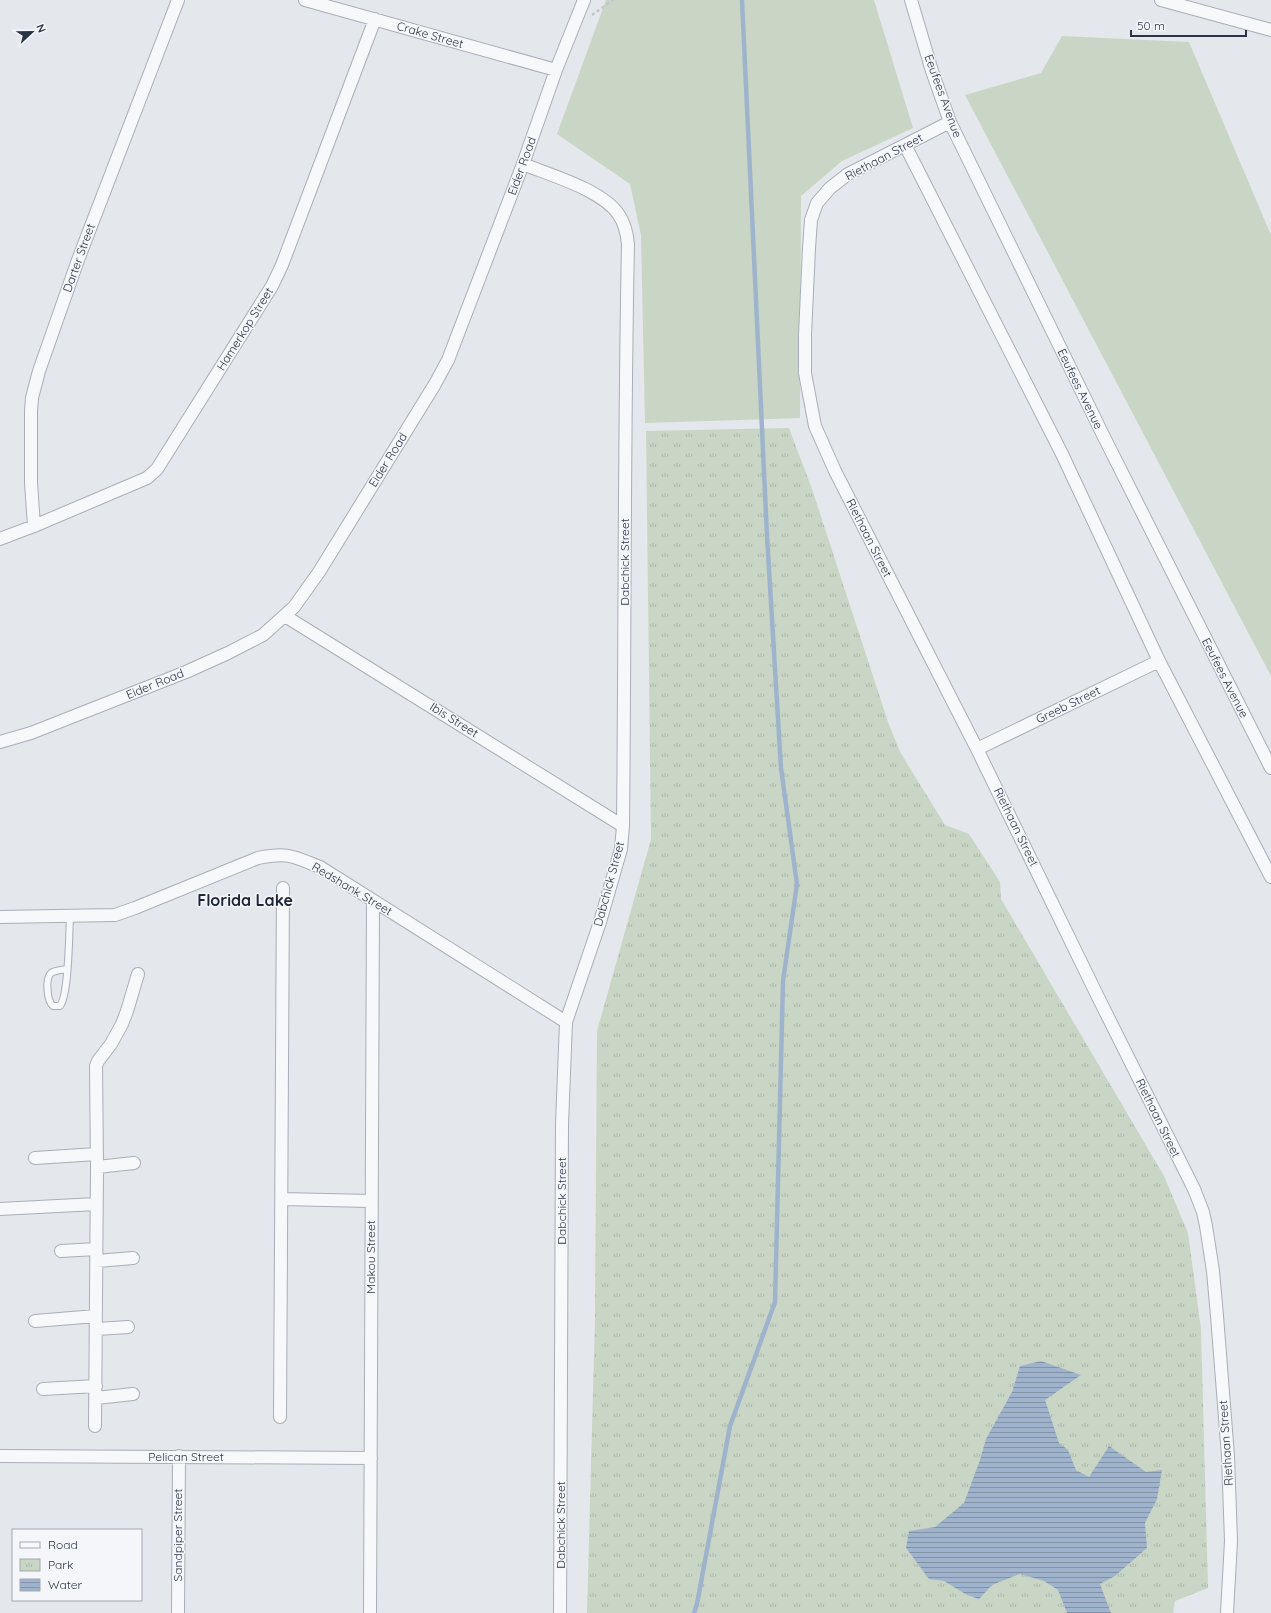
<svg xmlns="http://www.w3.org/2000/svg" width="1271" height="1613" viewBox="0 0 1271 1613" font-family="Quicksand,sans-serif">
  <style>
    .grass { fill: #c9d6c5 }
    .park { fill: url(#park-tufts) }
    .water { fill: url(#water-rules) }
    .lines { fill: none; stroke-linecap: round; stroke-linejoin: round }
    .stream { stroke: #9fb4cc; stroke-width: 4.5 }
    .lane-casing { stroke: #a9aeb7; stroke-width: 8 }
    .street-casing { stroke: #a9aeb7; stroke-width: 14 }
    .path { stroke: #c2c5cb; stroke-width: 2.5; stroke-dasharray: 3 3; stroke-linecap: butt }
    .lane { stroke: #f7f8fa; stroke-width: 6 }
    .street { stroke: #f7f8fa; stroke-width: 12 }
    .labels { text-anchor: middle; stroke-width: 3; stroke-linejoin: round; paint-order: stroke }
    .street-label { font-size: 12px; fill: #2b3445; stroke: #f4f6f9 }
    .district-label { font-size: 16px; font-weight: bold; fill: #1d2536; stroke: #f4f6f9 }
  </style>
  <defs>
    <pattern id="park-tufts" width="24" height="20" patternUnits="userSpaceOnUse"><rect width="24" height="20" fill="#c9d6c5"/><path d="M3 7l-1-3M5 7V3M7 7l1-3M15 17l-1-3M17 17v-4M19 17l1-3" fill="none" stroke="#adb8ab"/></pattern>
    <pattern id="water-rules" width="6" height="5" patternUnits="userSpaceOnUse"><rect width="6" height="5" fill="#9fb4cc"/><path d="M0 2.5h6" fill="none" stroke="#8293a7"/></pattern>
  </defs>
  <rect width="100%" height="100%" fill="#e4e7ec"/>
  <!-- grass -->
  <path class="grass" d="M606 0H874L913 128 842 161 801 196 800 418 645 423 641 235 630 184 557 134Z
    M1062 36 1189 42 1271 235V676L965 95 1041 73Z"/>
  <!-- park -->
  <path class="park" d="M789 428 812 489 888 722 900 752 945 825 969 834 1000 882 1001 899 1164 1176 1188 1233 1201 1329 1208 1588 1175 1601 1173 1613H587L595 1317 597 1031 651 839 646 431Z"/>
  <!-- water -->
  <path class="water" d="M1041 1361 1081 1375 1045 1400 1059 1443 1068 1450 1076 1470 1089 1477 1109 1446 1146 1472 1162 1470 1157 1499 1145 1523 1147 1548 1115 1576 1100 1584 1111 1613H1067L1058 1590 1044 1581 1020 1574 992 1585 979 1599 967 1595 944 1581 929 1579 906 1548 909 1531 935 1527 964 1503 980 1460 986 1439 1012 1392 1020 1366Z"/>
  <g class="lines">
    <!-- stream -->
    <path class="stream" d="M694 1613 697 1604 730 1426 775 1302 783 981 797 884 781 768 767 536 742 0"/>
    <defs>
      <path id="lane" d="M67 969C62 970 55 970 51 973 45 979 47 1001 53 1006H60C69 995 69 933 70 916"/>
      <path id="street" d="M305 0 556 70
        M911 0 932 71 950 122 1103 435 1271 768
        M1161 0 1271 30
        M950 122 848 174 830 188 817 203 811 220 809 248 805 335V373L815 426 835 471 977 749 1098 997 1194 1189 1203 1212 1206 1226 1213 1271 1217 1316 1228 1456 1231 1541 1227 1613
        M905 145 1062 454 1159 661 1271 877
        M523 164C550 175 603 190 619 215 625 224 627 234 628 244 624 438 625 632 623 826L621 849 600 922 566 1022 562 1124 560 1613
        M34 526 31 483V411L32 398 39 371 78 260 178 0
        M0 539 34 526 147 478 157 469 272 286 282 265 375 19
        M285 616 623 826
        M0 742 31 733 186 672 228 653 263 635 294 607 319 572 435 384 448 360 523 164 556 70 584 0
        M977 749 1159 661
        M0 917 115 915 135 908 258 858C288 852 292 856 320 867L566 1022
        M35 1158 97 1154
        M97 1167 134 1163
        M282 1199 371 1201
        M0 1209 96 1204
        M61 1251 96 1249
        M97 1261 133 1258
        M35 1321 96 1316
        M97 1329 128 1327
        M43 1389 96 1386
        M96 1398 133 1394
        M280 1417 283 888
        M95 1426 97 1167 96 1066 98 1061 111 1044 122 1024 127 1011 138 974
        M0 1456 371 1458
        M178 1613 179 1456
        M370 1613 373 902"/>
    </defs>
    <!-- lane casing -->
    <use href="#lane" class="lane-casing"/>
    <!-- street casing -->
    <use href="#street" class="street-casing"/>
    <!-- path -->
    <path class="path" d="M592 15 613 0"/>
    <!-- lane -->
    <use href="#lane" class="lane"/>
    <!-- street -->
    <use href="#street" class="street"/>
  </g>
  <g class="labels">
    <!-- street labels -->
    <g class="street-label">
      <text transform="translate(430 35) rotate(16)" y="4">Crake Street</text>
      <text transform="translate(943 96) rotate(70)" y="4">Eeufees Avenue</text>
      <text transform="translate(884 157) rotate(-28)" y="4">Riethaan Street</text>
      <text transform="translate(522 166) rotate(-70)" y="4">Eider Road</text>
      <text transform="translate(79 258) rotate(-70)" y="4">Darter Street</text>
      <text transform="translate(245 329) rotate(-58)" y="4">Hamerkop Street</text>
      <text transform="translate(1080 389) rotate(64)" y="4">Eeufees Avenue</text>
      <text transform="translate(388 460) rotate(-58)" y="4">Eider Road</text>
      <text transform="translate(869 538) rotate(63)" y="4">Riethaan Street</text>
      <text transform="translate(625 562) rotate(-90)" y="4">Dabchick Street</text>
      <text transform="translate(1225 678) rotate(63)" y="4">Eeufees Avenue</text>
      <text transform="translate(155 684) rotate(-22)" y="4">Eider Road</text>
      <text transform="translate(1068 705) rotate(-26)" y="4">Greeb Street</text>
      <text transform="translate(454 720) rotate(32)" y="4">Ibis Street</text>
      <text transform="translate(1016 827) rotate(64)" y="4">Riethaan Street</text>
      <text transform="translate(609 884) rotate(-75)" y="4">Dabchick Street</text>
      <text transform="translate(352 889) rotate(31)" y="4">Redshank Street</text>
      <text transform="translate(1158 1118) rotate(64)" y="4">Riethaan Street</text>
      <text transform="translate(562 1201) rotate(-90)" y="4">Dabchick Street</text>
      <text transform="translate(371 1257) rotate(-90)" y="4">Makou Street</text>
      <text transform="translate(1226 1443) rotate(-94)" y="4">Riethaan Street</text>
      <text x="186" y="1461">Pelican Street</text>
      <text transform="translate(561 1525) rotate(-90)" y="4">Dabchick Street</text>
      <text transform="translate(178 1535) rotate(-90)" y="4">Sandpiper Street</text>
    </g>
    <!-- district labels -->
    <g class="district-label">
      <text x="245" y="906">Florida Lake</text>
    </g>
  </g>
  <!-- legend -->
  <rect x="12" y="1529" width="130" height="72" fill="#f4f6f9" stroke="#a4a8b1"/>
  <rect x="20" y="1542" width="20" height="6" fill="#f7f8fa" stroke="#a4a8b1"/>
  <text x="48" y="1549" font-size="12" fill="#2b3445">Road</text>
  <rect x="20" y="1559" width="20" height="12" fill="url(#park-tufts)" stroke="#a4a8b1"/>
  <text x="48" y="1569" font-size="12" fill="#2b3445">Park</text>
  <rect x="20" y="1579" width="20" height="12" fill="url(#water-rules)" stroke="#a4a8b1"/>
  <text x="48" y="1589" font-size="12" fill="#2b3445">Water</text>
  <!-- north arrow -->
  <g transform="translate(32 32) rotate(68)" stroke="#f4f6f9" stroke-width="3" paint-order="stroke">
  <path d="M0-3L7 15L0 10L-7 15Z" fill="#2b3445"/>
  <text y="-6" font-size="11" font-weight="bold" text-anchor="middle" fill="#2b3445">N</text>
  </g>
  <!-- scale -->
  <path d="M1131 30v6h115v-6" fill="none" stroke="#2b3445" stroke-width="2"/>
  <text x="1137" y="30" font-size="12" fill="#2b3445" stroke="#f4f6f9" stroke-width="3" paint-order="stroke">50 m</text>
</svg>
